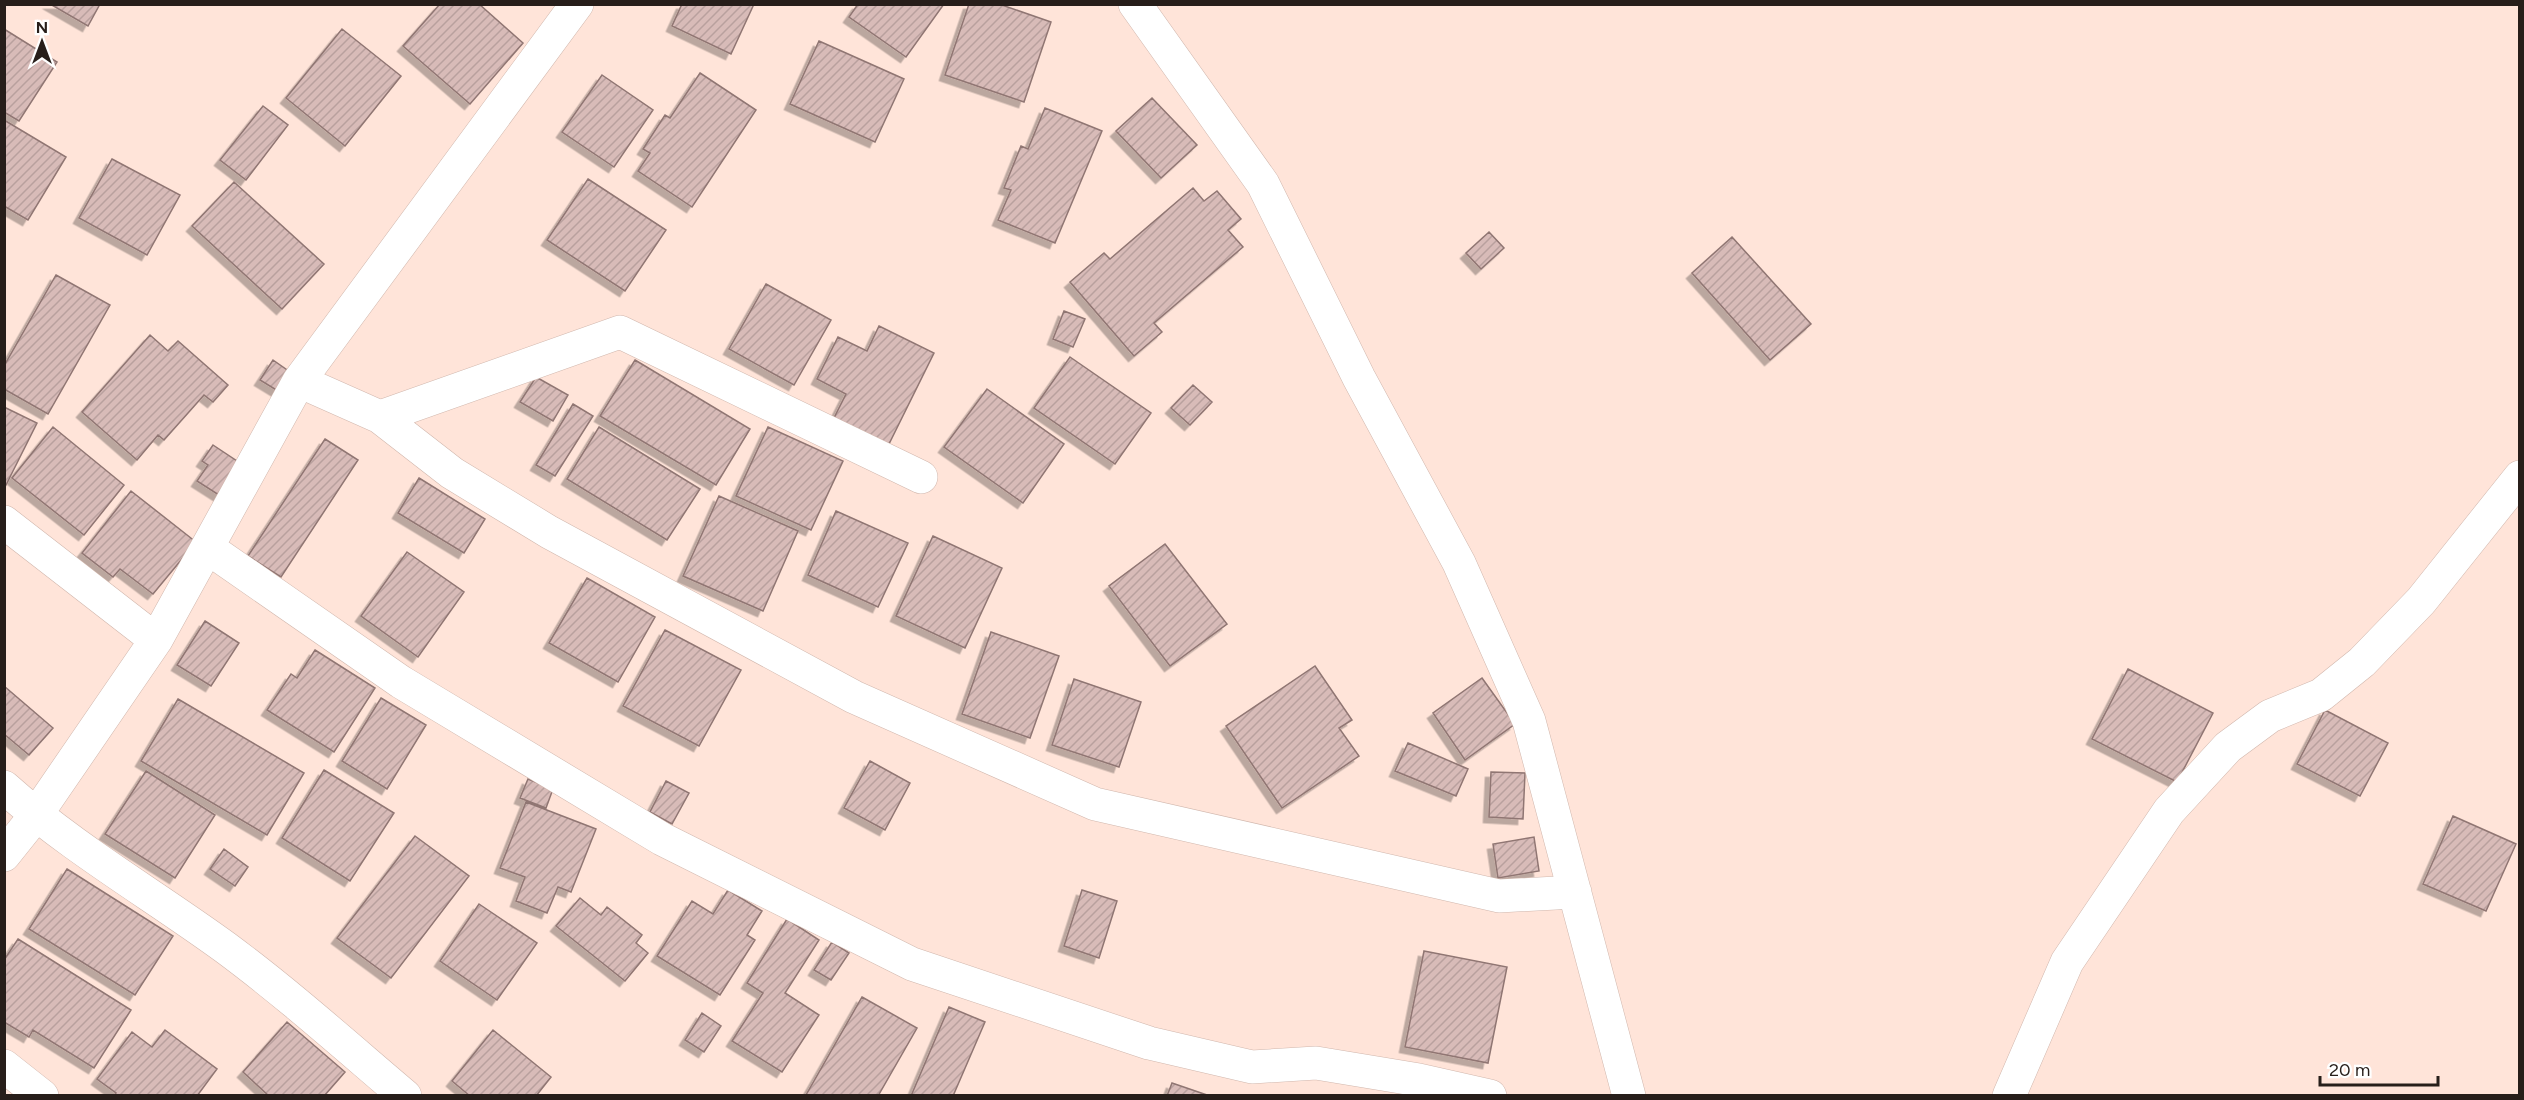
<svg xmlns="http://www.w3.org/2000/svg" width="2524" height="1100" viewBox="0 0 2524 1100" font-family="Figtree,sans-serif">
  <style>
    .building { fill: url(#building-hatch); stroke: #907673; stroke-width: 1.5; filter: url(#shadow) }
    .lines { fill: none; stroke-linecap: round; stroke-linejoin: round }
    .minor-casing { stroke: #d1b7ad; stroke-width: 34 }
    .minor { stroke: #fff; stroke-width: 33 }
  </style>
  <defs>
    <pattern id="building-hatch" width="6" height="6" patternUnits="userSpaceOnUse" patternTransform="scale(1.5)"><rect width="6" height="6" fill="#d8bbb8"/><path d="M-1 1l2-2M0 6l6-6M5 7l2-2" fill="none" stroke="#b9a09e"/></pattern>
    <filter id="shadow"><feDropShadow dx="-5.5" dy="5.5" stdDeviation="0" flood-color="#0004"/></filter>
  </defs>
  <rect width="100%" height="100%" fill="#ffe4d9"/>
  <!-- building -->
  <path class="building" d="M50 4H100L88 26Z
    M440 4H479L523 43 470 104 403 46Z
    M682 4H754L731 54 672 26Z
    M858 4H944L906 57 849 17Z
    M969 4H999L1051 22 1024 102 945 75Z
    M4 29 57 62 19 121 4 112Z
    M342 29 401 76 345 146 286 98Z
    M819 41 904 79 875 142 790 104Z
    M700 73 756 110 692 207 638 171 650 153 643 149 665 115 670 118Z
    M602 75 653 110 614 167 562 132Z
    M1152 98 1197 145 1161 178 1116 131Z
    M263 106 288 125 246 180 220 160Z
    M1045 108 1102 131 1055 243 998 220 1011 190 1004 188 1021 146 1028 149Z
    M4 120 66 157 28 220 4 206Z
    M112 159 180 195 147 255 79 218Z
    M588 179 666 230 625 291 547 240Z
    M234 182 324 264 282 309 192 226Z
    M1193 188 1204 201 1217 191 1241 219 1228 230 1243 247 1154 323 1162 332 1134 356 1070 282 1104 253 1110 259Z
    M1489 232 1504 248 1481 269 1466 253Z
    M1732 237 1811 324 1770 360 1692 273Z
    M56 275 110 305 48 414 4 389V366Z
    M766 284 831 320 794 385 729 349Z
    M1064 311 1085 319 1073 347 1053 339Z
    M879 326 934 353 887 448 832 422 846 394 817 379 838 337 867 351Z
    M150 335 168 351 178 341 228 385 213 402 204 395 164 440 158 435 137 460 82 412Z
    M1070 357 1151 413 1115 464 1034 408Z
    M273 360 290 372 278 391 260 380Z
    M635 360 750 429 716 485 600 416Z
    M536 377 568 395 553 421 520 402Z
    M1193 385 1212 402 1190 425 1171 408Z
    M987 389 1064 444 1023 503 944 447Z
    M573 404 593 416 555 476 536 465Z
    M4 407 37 423 4 489Z
    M53 427 124 485 84 535 12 478Z
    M599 427 700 489 667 540 567 479Z
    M768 427 843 461 811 530 736 496Z
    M325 439 358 460 281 577 248 556Z
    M213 445 243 465 222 497 197 481 208 465 202 461Z
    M419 478 485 519 464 553 398 513Z
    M131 491 196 542 153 594 120 569 113 577 82 553Z
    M719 496 798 531 763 611 683 576Z
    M836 511 908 543 878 607 808 575Z
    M933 536 1002 568 965 648 896 616Z
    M1165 544 1227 624 1170 666 1109 586Z
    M407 552 464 592 418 657 361 616Z
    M587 578 655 617 618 682 549 643Z
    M205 621 239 643 211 686 177 665Z
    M665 630 741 670 699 746 623 706Z
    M991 632 1059 656 1030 738 962 714Z
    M315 650 375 688 334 752 267 710 291 674 297 678Z
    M1315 666 1352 720 1339 728 1359 756 1282 808 1226 726Z
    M2128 669 2213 713 2177 782 2092 739Z
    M1482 678 1515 724 1465 760 1433 713Z
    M1074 679 1141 702 1119 767 1052 745Z
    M4 686 53 728 29 755 4 734Z
    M381 698 426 725 387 789 342 761Z
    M178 699 304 773 267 835 141 761Z
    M2325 710 2388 743 2360 796 2297 764Z
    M1408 743 1468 769 1456 796 1395 771Z
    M870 761 910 783 885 830 844 808Z
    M324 770 394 813 350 881 282 838Z
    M146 771 215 815 175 878 105 834Z
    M1491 772 1525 773 1523 819 1489 817Z
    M528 779 553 789 546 808 520 798Z
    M666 781 689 793 672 824 650 812Z
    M526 802 596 829 571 892 558 887 547 913 516 901 525 877 500 868Z
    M2453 816 2516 844 2486 911 2423 884Z
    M415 836 469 876 391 978 337 938Z
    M1534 837 1539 871 1498 878 1493 844Z
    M224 849 248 867 235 886 210 869Z
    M67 869 173 936 135 995 29 929Z
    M728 890 762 911 747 935 755 940 720 995 657 956 692 901 713 914Z
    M1082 890 1117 901 1099 958 1064 946Z
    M580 898 601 915 607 907 642 935 636 943 648 953 625 981 556 926Z
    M479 904 537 943 497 1000 440 961Z
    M787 919 819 940 785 993 819 1015 782 1072 732 1041 763 993 747 983Z
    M18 939 131 1010 94 1068 33 1030 29 1037 4 1022V960Z
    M832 942 849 953 831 980 814 970Z
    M1424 951 1507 967 1488 1063 1405 1047Z
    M862 997 917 1028 878 1096 806 1095Z
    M949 1007 985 1022 953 1096H911Z
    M702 1013 721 1026 704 1052 685 1040Z
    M287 1022 345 1072 324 1096H269L243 1072Z
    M165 1030 217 1069 197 1096H114L116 1093 97 1079 132 1032 152 1047Z
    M493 1030 551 1077 536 1096H470L452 1081Z
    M1172 1083 1210 1096H1167Z"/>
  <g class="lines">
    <defs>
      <path id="minor" d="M1135 4 1263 184 1359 378 1459 563 1529 721 1629 1096
        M299 381 380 417 452 473 549 532 854 697 1095 804 1499 896 1575 892
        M380 417 620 332 921 477
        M4 522 156 640
        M208 548 401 682 662 839 912 964 1149 1043 1252 1067 1316 1063 1419 1080 1490 1096
        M4 787C72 848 152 894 226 948 288 994 346 1046 405 1096
        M4 855 36 815 156 640 299 381 577 4
        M4 1066 42 1096
        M2009 1096 2067 962 2169 811 2228 747 2270 716 2321 695 2362 662 2421 601 2520 477"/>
    </defs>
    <!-- minor casing -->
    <use href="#minor" class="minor-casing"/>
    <!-- minor -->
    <use href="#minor" class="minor"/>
  </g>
  <!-- border -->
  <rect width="2524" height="1100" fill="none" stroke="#271e1a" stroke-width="12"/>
  <!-- north arrow -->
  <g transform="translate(42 42)" stroke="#ffffff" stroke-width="4.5" paint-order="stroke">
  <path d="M0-4.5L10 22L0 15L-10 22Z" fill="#271e1a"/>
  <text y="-9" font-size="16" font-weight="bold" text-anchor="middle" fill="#271e1a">N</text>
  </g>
  <!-- scale -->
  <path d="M2320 1076v9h118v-9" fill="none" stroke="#271e1a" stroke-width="3"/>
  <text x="2329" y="1076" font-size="18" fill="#271e1a" stroke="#ffffff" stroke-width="4.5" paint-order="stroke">20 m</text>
</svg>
